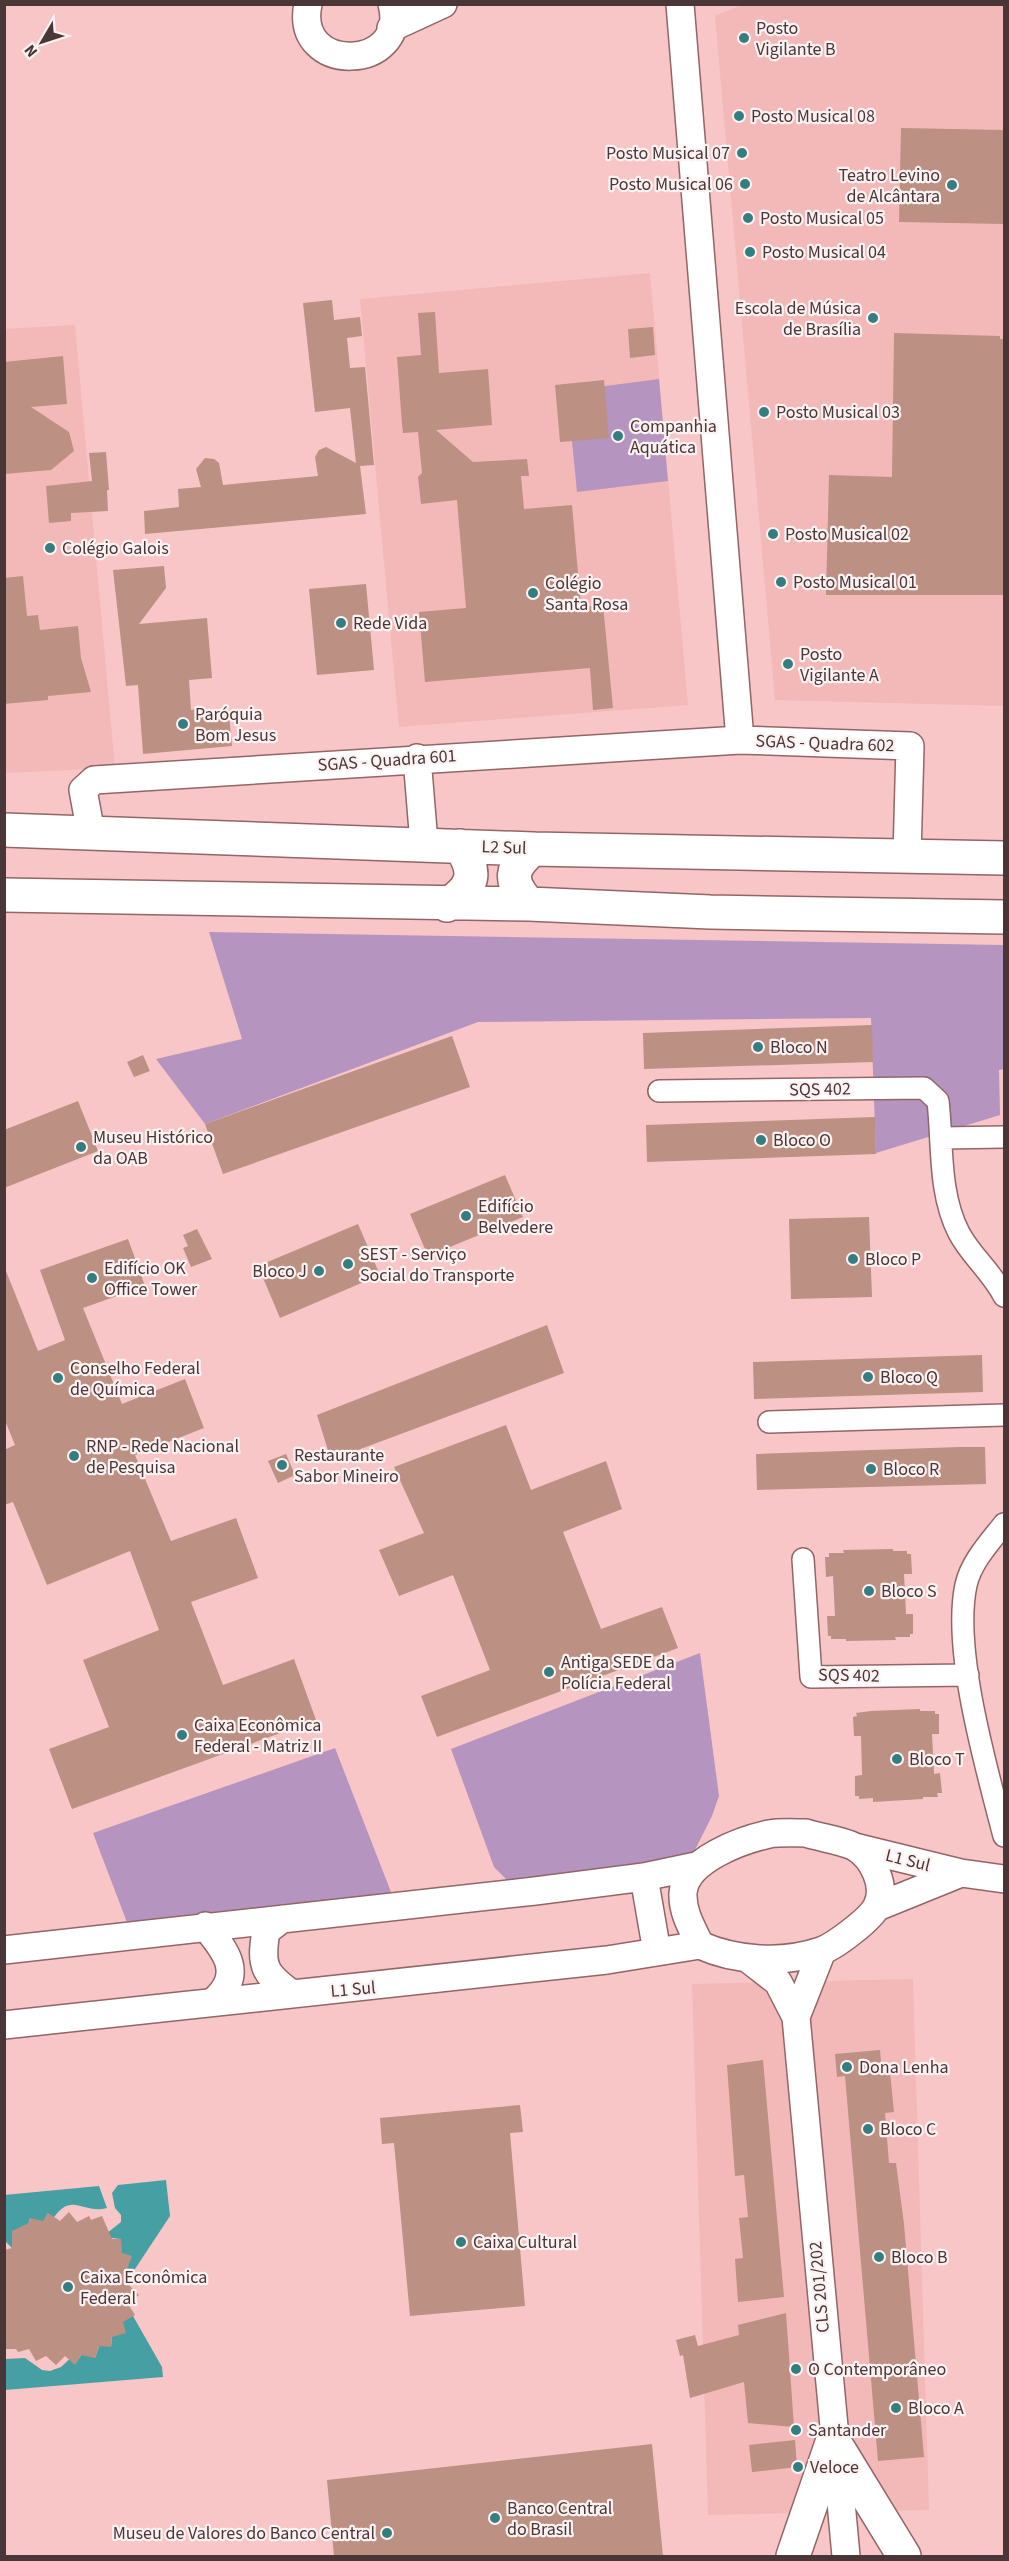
<svg xmlns="http://www.w3.org/2000/svg" width="1009" height="2561" viewBox="0 0 1009 2561" font-family="'Source Sans 3',sans-serif">
  <style>
    .built { fill: #f3b9b9 }
    .green { fill: #b595bf }
    .water { fill: #46a0a3 }
    .building { fill: #bc9082 }
    .lines { fill: none; stroke-linecap: round; stroke-linejoin: round }
    .minor-casing { stroke: #926666; stroke-width: 24 }
    .tertiary-casing { stroke: #926666; stroke-width: 30 }
    .primary-casing { stroke: #926666; stroke-width: 36 }
    .minor { stroke: #fff; stroke-width: 21 }
    .tertiary { stroke: #fff; stroke-width: 27 }
    .primary { stroke: #fff; stroke-width: 33 }
    .poi-dot { fill: #357e80; stroke: #fdf2f2; stroke-width: 2 }
    .labels { text-anchor: middle; stroke-width: 4.5; stroke-linejoin: round; paint-order: stroke }
    .poi-label { font-size: 18px; fill: #4a3636; stroke: #fdf2f2; text-anchor: start }
    .street-label { font-size: 18px; fill: #4a3636; stroke: #fdf2f2 }
  </style>
  <rect width="100%" height="100%" fill="#f8c6c6"/>
  <!-- built -->
  <path class="built" d="M744 4 1004 5V706L775 700 715 16Z
    M650 273 688 705 399 727 360 299Z
    M75 325 115 768 5 773 4 329Z
    M913 1979 929 2510 708 2515 692 1984Z"/>
  <!-- green -->
  <path class="green" d="M659 379 668 481 577 492 567 391Z
    M209 932 1004 945V1069L999 1070 1000 1115 876 1153 871 1018 478 1022 205 1124 156 1059 242 1039Z
    M700 1653 719 1796 712 1816 686 1868 507 1880 494 1867 451 1749Z
    M335 1748 391 1892 358 1901 128 1925 93 1833Z"/>
  <!-- water -->
  <path class="water" d="M166 2180 170 2216 133 2272 122 2266 115 2251 121 2239 102 2237 121 2222V2215L115 2208 112 2193 118 2185Z
    M99 2186 107 2208C82 2215 71 2189 51 2222L48 2220V2213L39 2229 30 2218 25 2237 12 2231V2248L5 2241 4 2195Z
    M120 2315 133 2316 162 2367 163 2377 5 2390V2359L25 2358 42 2370 50 2371 61 2367 74 2355 75 2364 86 2348 94 2351 95 2358 101 2341H109L111 2347 113 2328Z"/>
  <!-- building -->
  <path class="building" d="M901 128 1005 130V224L899 222Z
    M332 300 334 320 360 317 362 336 347 338 350 368 365 367 374 465 360 466 366 514 145 534 144 511 179 507 178 489 201 487 196 469 205 458 214 459 219 463 223 485 318 476 315 457 319 450 326 447 356 463 350 408 315 412 303 303Z
    M435 312 439 373 488 369 492 425 436 430 473 462 527 459 529 476H521L524 509 572 505 581 607 603 605 613 708 593 710 590 668 425 682 419 612 466 608 457 500 421 504 418 477 422 473 418 432 403 433 402 424 397 357 421 355 418 313Z
    M653 327 655 355 630 358 628 329Z
    M894 333 1000 336V339H1005V595H826L829 475 892 477Z
    M63 356 67 404 31 407 69 432 74 451 51 470 4 474V362Z
    M604 380 609 438 560 442 555 385Z
    M106 452 109 490H107L108 511 71 513V521L49 523 46 486 92 481 89 453Z
    M164 566 166 588 139 624 207 618 212 678 189 680 191 710 202 708 203 717 229 715 232 746 143 754 138 685 126 686 113 570Z
    M23 576 27 616 38 615 40 630 78 626 81 658 91 692 48 696V700L4 704V578Z
    M366 584 374 670 317 675 309 589Z
    M872 1025 873 1062 644 1069 643 1033Z
    M452 1036 470 1087 223 1174 205 1124Z
    M143 1055 150 1071 134 1077 127 1062Z
    M78 1101 98 1151 4 1188V1130Z
    M875 1117 876 1154 647 1162 646 1125Z
    M505 1175 523 1217 428 1256 410 1214Z
    M869 1217 872 1297 791 1299 789 1219Z
    M358 1224 380 1275 280 1318 258 1266Z
    M197 1229 212 1259 191 1267 183 1248 188 1246 183 1235Z
    M128 1239 145 1286 83 1308 122 1404 185 1379 204 1428 135 1455 171 1541 236 1518 258 1578 191 1602 223 1685 294 1659 316 1720 72 1809 49 1749 109 1727 83 1660 159 1630 130 1551 47 1585 13 1502 4 1505V1450L15 1445 4 1418V1266L38 1351 65 1340 40 1270Z
    M547 1325 564 1373 331 1460 317 1415Z
    M982 1355 983 1392 754 1399 753 1362Z
    M506 1425 531 1490 606 1461 622 1509 563 1532 601 1629 662 1607 678 1648 437 1737 421 1696 490 1670 453 1575 399 1596 379 1550 424 1533 394 1467Z
    M960 1447H985L986 1484 757 1490 756 1454Z
    M286 1454 295 1475 278 1483 268 1461Z
    M893 1549V1551H907V1554H911L912 1574H904L906 1614H913V1634H910V1637H895L896 1640 846 1641V1639H831V1636H828L827 1616H835L833 1576 826 1577 825 1557H829V1553H844L843 1550Z
    M920 1709V1711H935V1714H939V1734H932L934 1774 940 1773 942 1793H937L938 1797H923V1799L873 1802V1798L859 1799V1796H855V1776L862 1775 861 1736H854L853 1717 857 1716 856 1713 871 1711Z
    M880 2050 882 2073 890 2072 894 2112 885 2113 889 2163H896L904 2224 924 2457 878 2461 845 2076 837 2077 835 2054Z
    M763 2060 784 2297 738 2302 735 2259 743 2258 739 2218 748 2217 744 2175 735 2176 727 2065Z
    M520 2105 523 2132 510 2133 525 2306 410 2316 394 2143 382 2144 380 2118Z
    M69 2212 77 2222 89 2216 91 2220 102 2216 112 2239H121L122 2253 132 2256 127 2269 138 2275 129 2285 139 2295 128 2304 135 2315 123 2322 126 2333 112 2337 111 2347 99 2346 95 2358 81 2355 75 2365 65 2356 56 2365 46 2356 36 2361 29 2349 18 2352 16 2349H5L4 2250 12 2248V2231L29 2223 30 2218 43 2221 48 2213 60 2221Z
    M786 2313 794 2427 748 2423 744 2382 690 2398 683 2355 680 2356 676 2340 695 2335 698 2346 739 2335 738 2325Z
    M795 2440 797 2467 752 2472 749 2445Z
    M652 2444 663 2556H334L327 2480Z"/>
  <g class="lines">
    <defs>
      <path id="minor" d="M659 1091 924 1088 938 1101C943 1144 938 1192 959 1233 971 1256 992 1272 1004 1296
        M942 1138 1004 1137
        M769 1422 1004 1415
        M1004 1524C990 1542 971 1562 966 1585 952 1650 987 1770 1004 1836
        M803 1559 811 1677 968 1675"/>
      <path id="tertiary" d="M308 4C293 76 410 71 392 4
        M680 4 740 740
        M391 28 443 4
        M417 758 424 843
        M91 833 83 790 94 780 740 740 910 746 907 856
        M806 1833C821 1838 841 1840 855 1847 873 1858 887 1886 877 1906 871 1919 835 1946 821 1951 783 1964 735 1961 700 1945 692 1928 682 1912 683 1893 685 1860 742 1840 769 1834 781 1832 794 1833 806 1833Z
        M855 1847 961 1873 1004 1879
        M644 1877 657 1952
        M877 1907 961 1873
        M282 1919 266 1931C260 1966 264 1974 292 1994
        M205 1926C227 1952 244 1974 214 2001
        M4 1950 535 1891 644 1877 696 1866
        M747 1958 778 1982 796 2017 846 2556
        M796 2017 822 1951
        M4 2025 607 1960 700 1945"/>
      <path id="primary" d="M4 830 533 849 1004 858
        M4 895 529 904 710 912 1004 917
        M529 904C508 881 510 868 533 849
        M447 905C474 887 478 873 460 846
        M833 2440 904 2556
        M793 2556 833 2440"/>
    </defs>
    <!-- minor casing -->
    <use href="#minor" class="minor-casing"/>
    <!-- tertiary casing -->
    <use href="#tertiary" class="tertiary-casing"/>
    <!-- primary casing -->
    <use href="#primary" class="primary-casing"/>
    <!-- minor -->
    <use href="#minor" class="minor"/>
    <!-- tertiary -->
    <use href="#tertiary" class="tertiary"/>
    <!-- primary -->
    <use href="#primary" class="primary"/>
  </g>
  <!-- markers -->
  <g class="poi-dot">
    <circle cx="744" cy="38" r="6"/>
    <circle cx="739" cy="116" r="6"/>
    <circle cx="742" cy="153" r="6"/>
    <circle cx="745" cy="184" r="6"/>
    <circle cx="952" cy="185" r="6"/>
    <circle cx="748" cy="218" r="6"/>
    <circle cx="750" cy="252" r="6"/>
    <circle cx="873" cy="318" r="6"/>
    <circle cx="764" cy="412" r="6"/>
    <circle cx="618" cy="436" r="6"/>
    <circle cx="773" cy="534" r="6"/>
    <circle cx="50" cy="548" r="6"/>
    <circle cx="781" cy="582" r="6"/>
    <circle cx="533" cy="593" r="6"/>
    <circle cx="341" cy="623" r="6"/>
    <circle cx="788" cy="664" r="6"/>
    <circle cx="183" cy="724" r="6"/>
    <circle cx="758" cy="1047" r="6"/>
    <circle cx="761" cy="1140" r="6"/>
    <circle cx="81" cy="1147" r="6"/>
    <circle cx="466" cy="1216" r="6"/>
    <circle cx="853" cy="1259" r="6"/>
    <circle cx="348" cy="1264" r="6"/>
    <circle cx="319" cy="1271" r="6"/>
    <circle cx="92" cy="1278" r="6"/>
    <circle cx="868" cy="1377" r="6"/>
    <circle cx="58" cy="1378" r="6"/>
    <circle cx="74" cy="1456" r="6"/>
    <circle cx="282" cy="1465" r="6"/>
    <circle cx="871" cy="1469" r="6"/>
    <circle cx="869" cy="1591" r="6"/>
    <circle cx="549" cy="1672" r="6"/>
    <circle cx="182" cy="1735" r="6"/>
    <circle cx="897" cy="1759" r="6"/>
    <circle cx="847" cy="2067" r="6"/>
    <circle cx="868" cy="2129" r="6"/>
    <circle cx="461" cy="2242" r="6"/>
    <circle cx="879" cy="2257" r="6"/>
    <circle cx="68" cy="2287" r="6"/>
    <circle cx="796" cy="2369" r="6"/>
    <circle cx="896" cy="2408" r="6"/>
    <circle cx="796" cy="2430" r="6"/>
    <circle cx="798" cy="2467" r="6"/>
    <circle cx="495" cy="2518" r="6"/>
    <circle cx="387" cy="2533" r="6"/>
  </g>
  <g class="labels">
    <!-- poi labels -->
    <g class="poi-label">
      <text x="756" y="34">Posto<tspan x="756" dy="21">Vigilante B</tspan></text>
      <text x="751" y="122">Posto Musical 08</text>
      <text x="730" y="159" text-anchor="end">Posto Musical 07</text>
      <text x="940" y="181" text-anchor="end">Teatro Levino<tspan x="940" dy="21">de Alcântara</tspan></text>
      <text x="733" y="190" text-anchor="end">Posto Musical 06</text>
      <text x="760" y="224">Posto Musical 05</text>
      <text x="762" y="258">Posto Musical 04</text>
      <text x="861" y="314" text-anchor="end">Escola de Música<tspan x="861" dy="21">de Brasília</tspan></text>
      <text x="776" y="418">Posto Musical 03</text>
      <text x="630" y="432">Companhia<tspan x="630" dy="21">Aquática</tspan></text>
      <text x="785" y="540">Posto Musical 02</text>
      <text x="62" y="554">Colégio Galois</text>
      <text x="793" y="588">Posto Musical 01</text>
      <text x="545" y="589">Colégio<tspan x="545" dy="21">Santa Rosa</tspan></text>
      <text x="353" y="629">Rede Vida</text>
      <text x="800" y="660">Posto<tspan x="800" dy="21">Vigilante A</tspan></text>
      <text x="195" y="720">Paróquia<tspan x="195" dy="21">Bom Jesus</tspan></text>
      <text x="770" y="1053">Bloco N</text>
      <text x="93" y="1143">Museu Histórico<tspan x="93" dy="21">da OAB</tspan></text>
      <text x="773" y="1146">Bloco O</text>
      <text x="478" y="1212">Edifício<tspan x="478" dy="21">Belvedere</tspan></text>
      <text x="360" y="1260">SEST - Serviço<tspan x="360" dy="21">Social do Transporte</tspan></text>
      <text x="865" y="1265">Bloco P</text>
      <text x="104" y="1274">Edifício OK<tspan x="104" dy="21">Office Tower</tspan></text>
      <text x="307" y="1277" text-anchor="end">Bloco J</text>
      <text x="70" y="1374">Conselho Federal<tspan x="70" dy="21">de Química</tspan></text>
      <text x="880" y="1383">Bloco Q</text>
      <text x="86" y="1452">RNP - Rede Nacional<tspan x="86" dy="21">de Pesquisa</tspan></text>
      <text x="294" y="1461">Restaurante<tspan x="294" dy="21">Sabor Mineiro</tspan></text>
      <text x="883" y="1475">Bloco R</text>
      <text x="881" y="1597">Bloco S</text>
      <text x="561" y="1668">Antiga SEDE da<tspan x="561" dy="21">Polícia Federal</tspan></text>
      <text x="194" y="1731">Caixa Econômica<tspan x="194" dy="21">Federal - Matriz II</tspan></text>
      <text x="909" y="1765">Bloco T</text>
      <text x="859" y="2073">Dona Lenha</text>
      <text x="880" y="2135">Bloco C</text>
      <text x="473" y="2248">Caixa Cultural</text>
      <text x="891" y="2263">Bloco B</text>
      <text x="80" y="2283">Caixa Econômica<tspan x="80" dy="21">Federal</tspan></text>
      <text x="808" y="2375">O Contemporâneo</text>
      <text x="908" y="2414">Bloco A</text>
      <text x="808" y="2436">Santander</text>
      <text x="810" y="2473">Veloce</text>
      <text x="507" y="2514">Banco Central<tspan x="507" dy="21">do Brasil</tspan></text>
      <text x="375" y="2539" text-anchor="end">Museu de Valores do Banco Central</text>
    </g>
    <!-- street labels -->
    <g class="street-label">
      <text transform="translate(825 743) rotate(2)" y="6">SGAS - Quadra 602</text>
      <text transform="translate(387 760) rotate(-4)" y="6">SGAS - Quadra 601</text>
      <text transform="translate(504 847) rotate(2)" y="6">L2 Sul</text>
      <text transform="translate(820 1089) rotate(-1)" y="6">SQS 402</text>
      <text transform="translate(849 1675) rotate(1)" y="6">SQS 402</text>
      <text transform="translate(908 1860) rotate(14)" y="6">L1 Sul</text>
      <text transform="translate(353 1989) rotate(-5)" y="6">L1 Sul</text>
      <text transform="translate(819 2287) rotate(-95)" y="6">CLS 201/202</text>
    </g>
  </g>
  <!-- border -->
  <rect width="1009" height="2561" fill="none" stroke="#4a3636" stroke-width="12"/>
  <!-- north arrow -->
  <g transform="translate(42 42) rotate(231)" stroke="#fdf2f2" stroke-width="4.5" paint-order="stroke">
  <path d="M0-4.5L10 22L0 15L-10 22Z" fill="#4a3636"/>
  <text y="-9" font-size="16" font-weight="bold" text-anchor="middle" fill="#4a3636">N</text>
  </g>
</svg>
